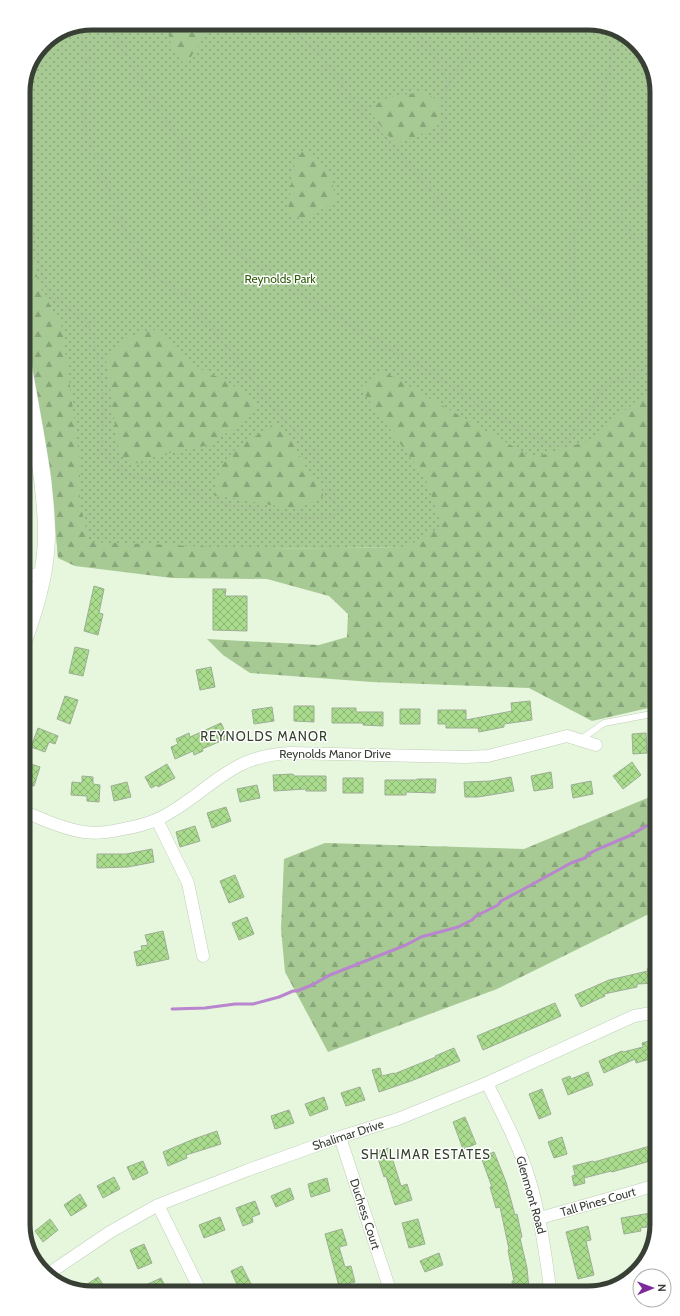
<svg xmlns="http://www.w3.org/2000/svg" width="680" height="1316" viewBox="0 0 680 1316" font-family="Cabin,sans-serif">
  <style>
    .grass { fill: url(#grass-dots) }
    .forest { fill: url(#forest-firs) }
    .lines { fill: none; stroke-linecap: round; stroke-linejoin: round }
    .stream { stroke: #b885ce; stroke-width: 3 }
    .building { fill: url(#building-cross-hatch); stroke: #9dad95 }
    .lane-casing { stroke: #becfb6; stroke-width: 7 }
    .street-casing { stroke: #becfb6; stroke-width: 13 }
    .secondary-casing { stroke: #becfb6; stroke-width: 18 }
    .path { stroke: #abb8a4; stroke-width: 2; stroke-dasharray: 1 3; stroke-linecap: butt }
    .lane { stroke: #fff; stroke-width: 6 }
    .street { stroke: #fff; stroke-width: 12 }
    .secondary { stroke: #fff; stroke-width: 17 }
    .labels { text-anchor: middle; stroke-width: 3; stroke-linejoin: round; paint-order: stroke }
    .park-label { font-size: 12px; fill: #305c09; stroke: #fff }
    .street-label { font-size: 12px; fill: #383f35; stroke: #fff }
    .neighbourhood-label { font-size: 13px; letter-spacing: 1px; fill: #34412c; stroke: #fff }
    .rim { fill: none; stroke: #383f35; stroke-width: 5 }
  </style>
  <defs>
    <pattern id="grass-dots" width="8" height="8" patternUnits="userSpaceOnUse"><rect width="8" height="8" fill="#a7c994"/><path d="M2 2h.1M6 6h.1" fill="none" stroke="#89a57a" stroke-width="1.8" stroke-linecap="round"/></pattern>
    <pattern id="forest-firs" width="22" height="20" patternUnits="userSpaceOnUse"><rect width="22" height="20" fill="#a7c994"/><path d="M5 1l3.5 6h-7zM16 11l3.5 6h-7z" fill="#89a57a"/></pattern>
    <pattern id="building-cross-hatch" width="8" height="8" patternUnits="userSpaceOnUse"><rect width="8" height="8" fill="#aadc8d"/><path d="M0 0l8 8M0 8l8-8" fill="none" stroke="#8bb474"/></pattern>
  </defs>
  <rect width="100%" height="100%" fill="#e6f7dd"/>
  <!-- grass -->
  <path class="grass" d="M593 23 630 37 652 66 657 92V491L406 547 121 551 58 558 51 475 23 313V88L43 43 66 28Z"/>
  <!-- forest -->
  <path class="forest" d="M167 27H207L209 31 185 65 172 50Z
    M426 93 440 102 441 112 438 125 420 135 395 144 370 112C381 94 407 94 426 93Z
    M305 149 318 159 331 176 336 200 306 220 288 212 294 160Z
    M23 196 38 283 62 327 80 463V506L90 542 148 544 254 549 406 547 442 526 425 478 360 388 381 370 533 458 591 440 657 383V706L592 721 529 688 372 682 250 673 223 655 207 639 319 645 347 637 348 614 329 596 267 579 172 578 75 566 58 558 51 475 23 311Z
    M158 329 196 367 224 380 251 397 257 408 236 427 209 445 163 454 134 464 119 454 106 361 123 341 131 336Z
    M274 424 295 441 298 453 311 476 321 485 323 496 308 504 293 509 232 498 215 496V487L221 467 233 451Z
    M657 794V910L497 989 328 1052 285 972 281 929 284 859 325 843 524 849Z"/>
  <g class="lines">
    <!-- stream -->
    <path class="stream" d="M172 1009 205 1008 235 1004H253L279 997 293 991H297L312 985 330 975 406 945 421 937 458 927 472 920 476 916 498 905 501 901 520 891 571 863 585 858 592 852 603 847 629 836 657 820"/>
  </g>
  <!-- building -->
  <path class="building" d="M94 586 104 589 99 613 103 614 98 635 84 631Z
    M213 589H226L225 596H247V631L213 630Z
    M75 647 89 650 83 676 69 673Z
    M211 667 215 687 200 690 196 670Z
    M65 696 78 700 70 724 57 719Z
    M530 701 532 720 504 724V727L479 732 478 728H446V724H438V710H466V720L512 711 511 703Z
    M294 706H314V722L294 721Z
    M272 707 274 721 254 724 252 710Z
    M332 708H356V712H383V726L363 725V723H332Z
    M400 709H420V724H400Z
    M221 723 228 738 202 749 203 751 194 755 193 751 175 759 171 747 178 744 176 739 189 733 190 737Z
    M38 728 58 736 55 744 49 742 45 752 31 747Z
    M646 733 647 753 633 754 632 734Z
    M25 762 40 767 34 786 23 783V767Z
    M632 762 641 775 623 789 613 776Z
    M167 764 175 778 158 787 157 785 151 788 145 777Z
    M551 772 553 788 534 791 531 776Z
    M293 774 294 776H326V791H306V789L274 791 273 775Z
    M82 776 93 777V784L100 785 99 802 87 801V796L71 795 72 782 82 783Z
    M511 777 514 791 478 797H465L464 782 490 781Z
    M343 778H363V793H343Z
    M417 779H436L435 793 406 792V795H385V780H416Z
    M591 781 593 794 573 798 571 785Z
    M127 782 131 797 114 801 111 786Z
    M257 785 260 798 240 802 237 789Z
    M226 807 231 821 212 828 207 813Z
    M195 826 200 841 180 847 176 832Z
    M152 849 154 862 128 867 97 868V854H126Z
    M235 875 244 897 229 903 220 881Z
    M247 917 254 934 239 940 232 923Z
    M163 931 169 959 137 966 134 952 142 950 141 946 148 945 145 935Z
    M657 968V983L637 984V987L604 994 605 996 581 1007 575 995 609 980 648 971 647 969Z
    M555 1003 561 1016 483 1050 477 1036Z
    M657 1039V1057L636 1063 635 1059 604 1073 599 1061 622 1051 623 1052 643 1047 642 1043Z
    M454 1048 460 1061 411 1081 379 1092 372 1070 380 1068 382 1076 394 1073V1074L436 1057 435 1056Z
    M588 1072 593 1085 568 1095 562 1079 570 1076 571 1079Z
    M360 1087 365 1100 346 1106 341 1093Z
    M542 1089 551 1114 539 1119 529 1094Z
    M324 1097 328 1109 310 1116 305 1104Z
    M289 1110 294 1123 275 1129 271 1116Z
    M465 1117 476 1144 463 1149 453 1122Z
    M217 1131 221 1144 186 1155 187 1158 168 1166 163 1152 194 1139Z
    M562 1137 567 1154 554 1158 548 1142Z
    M657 1144V1159L612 1172 611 1171 584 1178 585 1183 574 1186 572 1176 575 1175 573 1166 593 1161 594 1162Z
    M389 1148 401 1186 407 1184 412 1200 395 1205 386 1176 384 1177 376 1152Z
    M494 1152 506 1182 515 1215 517 1214 522 1237 520 1238 527 1268 529 1289H513L512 1281H514L508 1250 509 1249 500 1207 496 1208 490 1187H492L481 1157Z
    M143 1161 148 1173 133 1180 127 1167Z
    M114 1177 120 1189 103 1198 97 1186Z
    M327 1178 330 1191 311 1197 308 1184Z
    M290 1188 294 1199 276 1207 271 1196Z
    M80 1194 87 1206 71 1216 64 1205Z
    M255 1201 260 1214 252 1217 253 1222 243 1226 236 1208Z
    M657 1212V1223L646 1225 647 1227 640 1228 641 1231 624 1234 621 1218Z
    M220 1217 225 1230 204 1238 199 1225Z
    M50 1219 58 1230 43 1242 35 1231Z
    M418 1219 425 1244 409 1248 402 1223Z
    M588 1226 591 1240 586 1241 594 1275 578 1279 566 1232Z
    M342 1229 347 1245 339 1247 345 1267 351 1266 355 1282 339 1286 325 1234Z
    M144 1244 152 1263 138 1269 130 1250Z
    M439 1253 443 1265 425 1272 420 1261Z
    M242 1266 253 1288 246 1291H240L231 1271Z
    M98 1277 106 1289 100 1293H88L78 1290Z
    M161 1278 168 1292H130Z"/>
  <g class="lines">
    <defs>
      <path id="lane" d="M580 740 604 723 657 713"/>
      <path id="street" d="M23 575 43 574
        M23 811C42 819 63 829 84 832 97 834 110 832 123 829 135 827 147 824 158 819 188 805 211 780 240 765 256 757 272 754 290 753L465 757 488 756 567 736 596 745
        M157 820 188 883 203 956
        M487 1083C502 1114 519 1145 529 1178 540 1214 545 1251 550 1288
        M340 1137 390 1290
        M158 1205 201 1292
        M540 1218 657 1185
        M48 1274 110 1232 158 1205 248 1170 340 1137 398 1119 487 1083 634 1016 657 1012"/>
      <path id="secondary" d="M23 642C34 611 44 580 46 547 48 526 45 504 43 483 38 444 30 405 23 365"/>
    </defs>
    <!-- lane casing -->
    <use href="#lane" class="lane-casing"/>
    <!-- street casing -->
    <use href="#street" class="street-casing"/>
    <!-- secondary casing -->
    <use href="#secondary" class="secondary-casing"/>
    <!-- path -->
    <path class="path" d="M409 25C416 31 421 38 427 46 433 54 441 62 444 72 451 89 444 125 440 143
      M287 26 317 51 356 104 441 202 461 233 490 260 519 295 528 304 553 321H564L569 319 575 310 577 300 574 263 575 252 574 233 588 206 587 193C580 184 570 181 570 169 569 143 592 133 600 110 608 85 611 57 614 31
      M110 28 164 117 184 146 187 153 191 175 194 187 208 215 216 228 235 250 247 260 259 267 347 323 387 348 426 369 494 416 529 432 548 444 558 445 567 441 591 410 600 392 608 384 635 375 649 366 657 359
      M447 88C458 67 473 48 480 24
      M23 177 40 269 46 287 51 296 87 322 94 340 103 392 104 414 102 439 104 449 107 456 113 463 128 474 135 477 180 484 193 491 205 500C218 503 231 505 245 507 264 511 325 528 338 512L337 507 328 493 320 466 315 453 307 443 284 420 184 293 168 286 156 277 131 240 124 228 90 141C85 128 82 114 85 100 87 92 93 87 93 79L80 28
      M657 231 643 238 635 239C627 231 620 220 622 209L646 178 657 160"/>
    <!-- lane -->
    <use href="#lane" class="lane"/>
    <!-- street -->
    <use href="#street" class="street"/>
    <!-- secondary -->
    <use href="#secondary" class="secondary"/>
  </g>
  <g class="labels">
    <!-- park labels -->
    <g class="park-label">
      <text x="280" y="283">Reynolds Park</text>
    </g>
    <!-- street labels -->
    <g class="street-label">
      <text x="335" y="758">Reynolds Manor Drive</text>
      <text transform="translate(348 1135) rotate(-18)" y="4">Shalimar Drive</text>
      <text transform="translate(531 1195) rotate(74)" y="4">Glenmont Road</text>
      <text transform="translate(598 1202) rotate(-16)" y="4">Tall Pines Court</text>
      <text transform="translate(365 1214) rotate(72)" y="4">Duchess Court</text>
    </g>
    <!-- neighbourhood labels -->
    <g class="neighbourhood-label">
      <text x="264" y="741">REYNOLDS MANOR</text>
      <text x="426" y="1159">SHALIMAR ESTATES</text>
    </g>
  </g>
  <!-- crop -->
  <path d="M0 0H680V1316H0ZM92 30H588A62 62 0 0 1 650 92V1224A62 62 0 0 1 588 1286H92A62 62 0 0 1 30 1224V92A62 62 0 0 1 92 30Z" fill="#fff" fill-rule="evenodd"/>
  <path class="rim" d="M92 30H588A62 62 0 0 1 650 92V1224A62 62 0 0 1 588 1286H92A62 62 0 0 1 30 1224V92A62 62 0 0 1 92 30Z"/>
  <!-- north arrow -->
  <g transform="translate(652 1288) rotate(89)"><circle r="19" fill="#ffffff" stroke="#afb2ae"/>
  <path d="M0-3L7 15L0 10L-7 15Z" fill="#7d2b9b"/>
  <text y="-6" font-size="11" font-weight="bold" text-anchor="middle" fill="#383f35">N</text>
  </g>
</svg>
